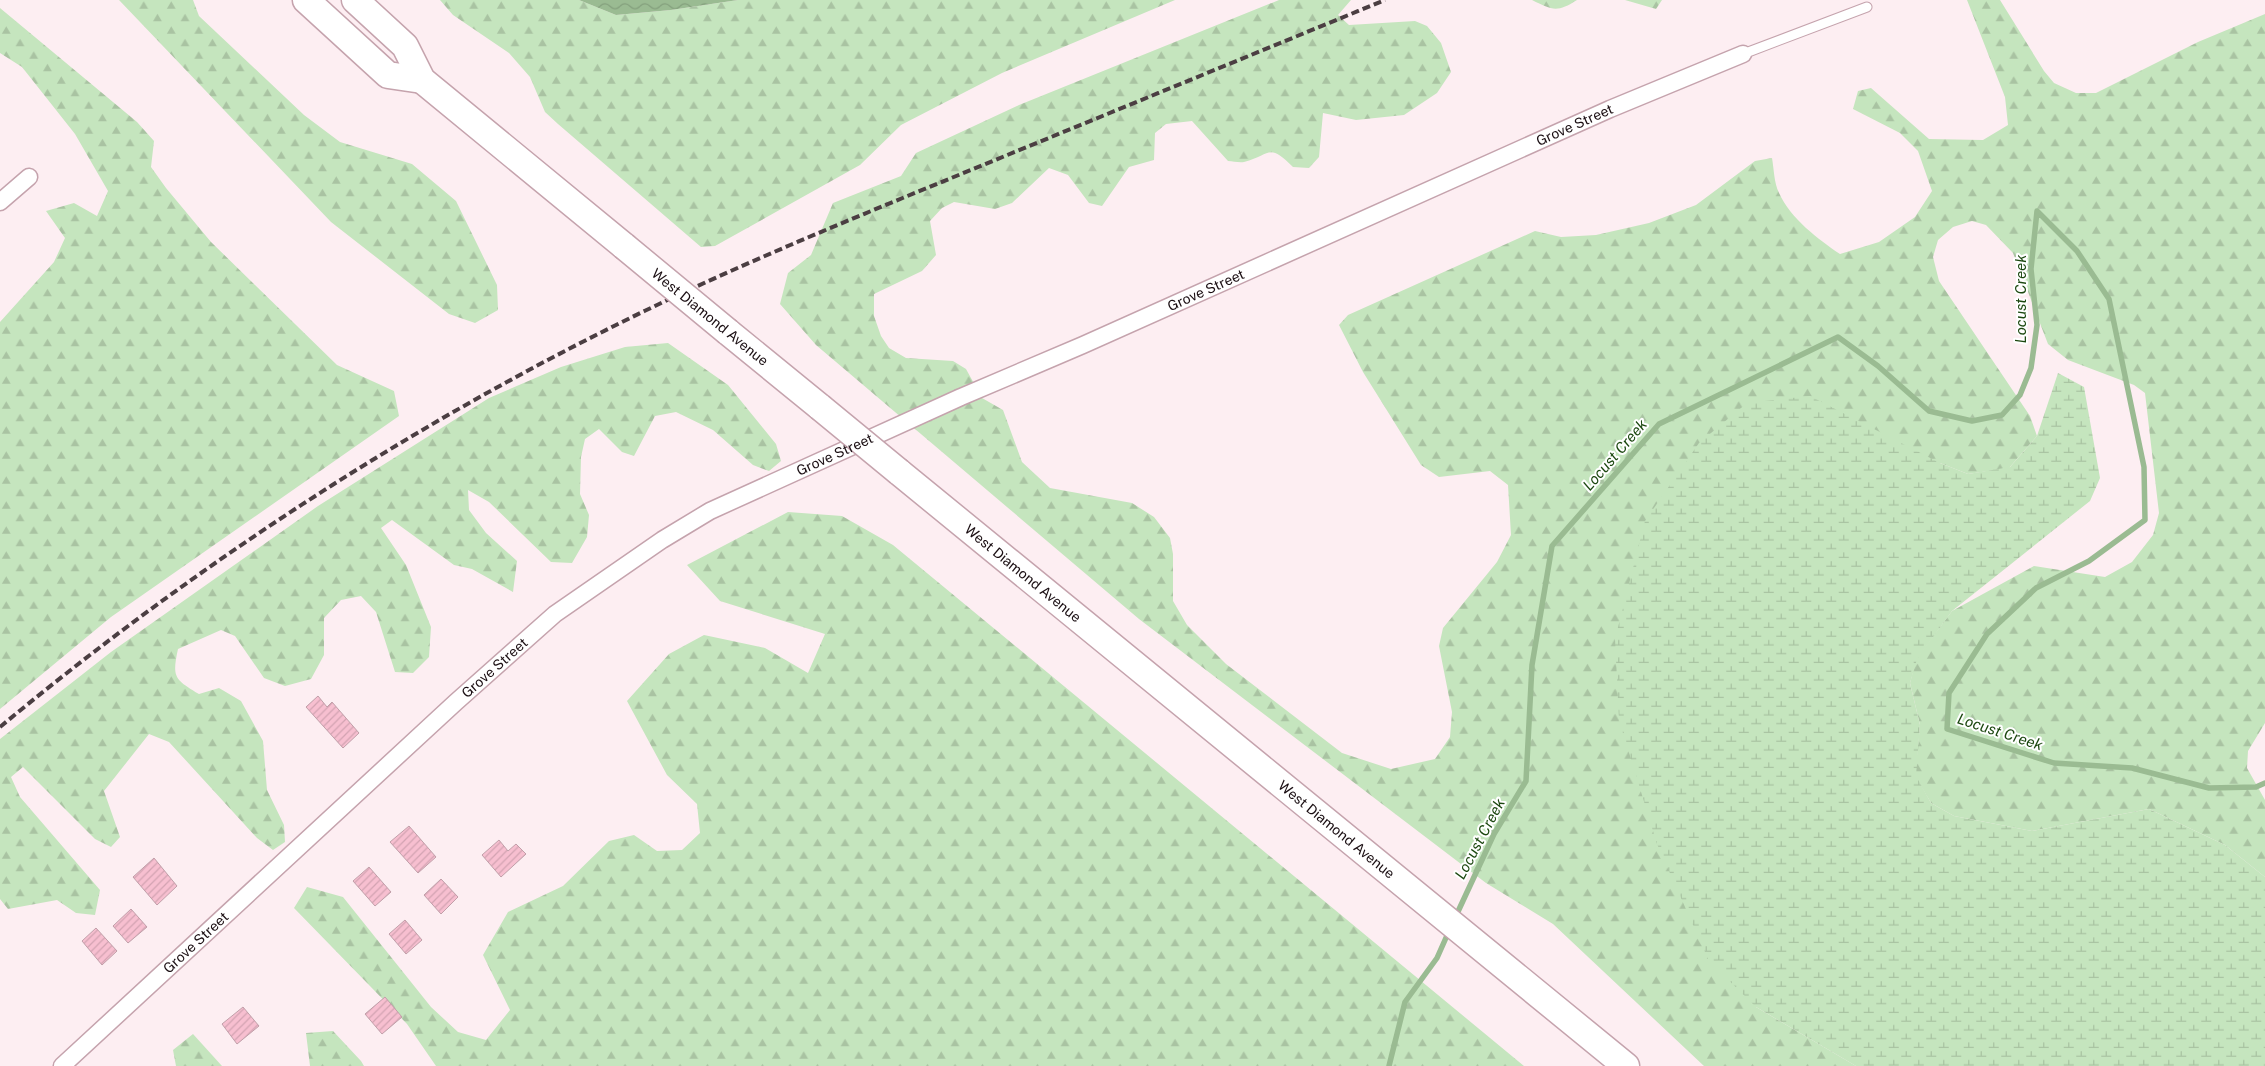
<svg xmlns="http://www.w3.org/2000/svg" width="2265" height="1066" viewBox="0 0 2265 1066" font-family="'Public Sans',sans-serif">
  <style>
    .forest { fill: url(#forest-firs) }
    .wetland { fill: url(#wetland-marsh) }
    .water { fill: url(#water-waves) }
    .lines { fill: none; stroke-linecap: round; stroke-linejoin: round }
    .stream { stroke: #9abb92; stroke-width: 5.5 }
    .building { fill: url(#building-hatch); stroke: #c19fa9 }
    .lane-casing { stroke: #c5a3ad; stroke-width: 11 }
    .street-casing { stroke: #c5a3ad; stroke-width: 19 }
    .primary-casing { stroke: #c5a3ad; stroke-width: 29 }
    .lane { stroke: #fff; stroke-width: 9 }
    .street { stroke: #fff; stroke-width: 16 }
    .primary { stroke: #fff; stroke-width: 26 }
    .rail { stroke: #4b3e42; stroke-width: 4; stroke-dasharray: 8 4; stroke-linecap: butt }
    .primary-bridge-casing { stroke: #c5a3ad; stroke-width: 29; stroke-linecap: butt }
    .primary-bridge { stroke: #fff; stroke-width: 26 }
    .labels { text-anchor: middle; stroke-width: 4; stroke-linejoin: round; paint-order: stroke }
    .street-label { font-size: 14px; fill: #1a0e12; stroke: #fff }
    .water-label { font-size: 15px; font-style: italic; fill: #1c4810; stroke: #fff }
  </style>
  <defs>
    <pattern id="forest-firs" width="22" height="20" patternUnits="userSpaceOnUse" patternTransform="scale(1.25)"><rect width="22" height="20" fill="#c5e5be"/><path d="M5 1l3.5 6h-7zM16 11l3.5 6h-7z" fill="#a9c3a2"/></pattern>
    <pattern id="wetland-marsh" width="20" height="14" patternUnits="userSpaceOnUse" patternTransform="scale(1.25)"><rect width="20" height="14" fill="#c5e5be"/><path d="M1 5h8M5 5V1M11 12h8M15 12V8" fill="none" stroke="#a9c3a2"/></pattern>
    <pattern id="water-waves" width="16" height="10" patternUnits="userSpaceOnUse" patternTransform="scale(1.25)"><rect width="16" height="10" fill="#9abb92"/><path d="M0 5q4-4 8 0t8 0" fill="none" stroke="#84a07d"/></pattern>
    <pattern id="building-hatch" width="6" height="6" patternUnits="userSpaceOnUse" patternTransform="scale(1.25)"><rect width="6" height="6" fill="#f7bfd0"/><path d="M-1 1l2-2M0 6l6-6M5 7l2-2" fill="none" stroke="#d3a3b2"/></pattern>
  </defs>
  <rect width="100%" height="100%" fill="#fdeef2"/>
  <!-- forest -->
  <path class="forest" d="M119 0H193L199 16 304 115 340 142 412 164 456 201 497 285 498 310 475 323 449 314 331 222Z
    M440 0H579L616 15 671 10 738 0H1175L1002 73 901 125 860 165 715 246 701 247 558 124 545 112 530 77 509 53 453 15Z
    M1279 0H1351L1338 15 1349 25 1415 21 1427 26 1441 43 1451 72 1437 93 1404 115 1356 120 1323 113 1319 157 1309 168 1293 167C1268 142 1271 155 1244 162 1239 163 1233 161 1228 161L1192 121 1166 124 1155 133 1154 160 1129 167 1102 206 1089 203 1068 175 1049 168 1012 203 995 209 954 202 942 208 930 221 936 255 922 271 874 294V316L881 336 889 348 906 358 953 361 966 369 982 398 1003 410 1022 462 1050 488 1132 503 1154 517 1170 538 1173 554V601L1187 625 1226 664 1342 753 1391 769 1435 759 1450 737 1452 712 1439 646 1443 628 1497 562 1511 535 1508 485 1490 471 1439 477 1421 465 1363 372 1339 325 1348 315 1535 231 1561 237 1596 235 1649 223 1696 205 1755 161 1772 158C1774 169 1774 183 1779 193 1791 219 1818 239 1840 254L1879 242 1915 217 1932 191 1918 151 1900 133 1853 109 1858 91 1871 88 1929 139 1983 140 2008 125 2005 97 1967 0H2000L2044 71 2054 83 2076 93H2096L2198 42 2265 14V723L2248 751 2247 768 2265 800V877L2225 845 2149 809 2032 831 1954 816 1931 803 1915 776 1920 725 1910 683 1916 659 1952 611 2034 566 2105 577 2132 562 2153 535 2159 513 2145 393 2134 385 2068 360 2048 344 2013 253 1986 225 1972 221 1953 227 1938 240 1933 257 1939 281 2030 416 2037 436 2009 468 1968 474 1940 463 1756 1007 1856 1066H1704L1553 924 1486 883 1139 619 816 345 780 304 788 273 811 255 833 203 901 176 916 153 1019 105Z
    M1532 0H1577C1557 13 1552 10 1532 0Z
    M1625 0H1662L1656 9Z
    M0 8 137 122 154 141 151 167 166 188 211 242 337 365 394 391 399 416 111 617 0 709V322L54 262 65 238 46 211 74 203 97 216 108 191 75 134 22 67 0 53Z
    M668 343 728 385 776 444 781 461 769 471 753 465 713 430 676 412 655 416 634 456 622 452 599 429 585 439 581 457 580 494 589 515 587 537 572 563 551 562 489 502 468 490 469 510 486 533 517 561 513 592 472 569 454 565 392 520 381 528 406 565 431 627 429 657 413 673 395 672 376 612 361 596 341 600 324 618V655L311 679 285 686 264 678 235 636 221 630 178 649C172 677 174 679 199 694L219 688 241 701 263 741 267 790 284 825 285 842 273 850 257 838 169 742 149 734 104 791 120 837 111 847 95 839 23 767 11 777 20 797 100 890 95 915 76 913 57 900 8 909 0 899V739L111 652 318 506 489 398 561 367 625 347Z
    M788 512 842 516 893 545 1524 1066H436L407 1024 294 908 307 887 343 897 431 1007 458 1032 486 1040 510 1010 483 955 508 912 563 886 609 841 634 835 657 851 682 850 700 833 697 804 667 775 627 701 669 654 704 635 765 648 808 673 825 634 720 601 687 565Z
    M333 1031 361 1061 364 1066H310L306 1033Z
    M193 1034 222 1066H176L173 1050Z"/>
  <!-- wetland -->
  <path class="wetland" d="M2058 373 2084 387 2100 478 2090 501 1952 611 1917 659 1910 683 1920 725 1916 776 1931 803 1954 816 2032 831 2149 809 2225 845 2265 877V1066H1856L1756 1007 1709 961 1657 844 1619 720 1615 639 1645 521 1699 443 1747 403 1810 396 1940 463 1968 474 2010 467 2037 436Z"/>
  <!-- water -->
  <path class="water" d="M579 0H738L671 10 616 15Z"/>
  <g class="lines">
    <!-- stream -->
    <path class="stream" d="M1455 918 1494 834 1526 781 1532 665 1552 546 1659 424 1838 337 1878 366 1929 411 1972 421 2002 415 2020 395 2031 368 2037 325 2031 269 2037 211 2077 251 2109 299 2144 467 2145 520 2089 561 2036 588 1987 634 1949 693 1947 729 2054 763 2132 768 2209 788 2256 787 2265 783
      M1389 1066 1405 1002 1437 958 1449 931"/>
  </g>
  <!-- building -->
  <path class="building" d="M318 696 327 707 332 702 359 733 343 748 306 707Z
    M409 826 436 857 418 873 390 842Z
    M499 840 508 851 516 844 526 854 501 877 482 855Z
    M154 858 177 886 157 905 133 877Z
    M369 867 391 892 375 906 353 881Z
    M441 879 458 897 441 914 424 895Z
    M131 909 147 927 128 943 113 926Z
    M405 920 422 940 406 954 389 934Z
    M96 928 117 951 102 965 82 941Z
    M385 997 402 1017 382 1034 365 1014Z
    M243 1007 259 1026 237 1044 222 1024Z"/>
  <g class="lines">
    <defs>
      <path id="lane" d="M1743 54 1867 7"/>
      <g id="street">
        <path d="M0 202 29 177"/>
        <path id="s1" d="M62 1066 456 702 555 614 662 540 710 511 961 397 1083 345 1610 109 1743 54"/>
      </g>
      <g id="primary">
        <path d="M306 0 388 75 422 80"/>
        <path d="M355 0 405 46 422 80 624 246"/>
        <path d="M728 332 820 407"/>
        <path id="s2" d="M899 472 1626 1066"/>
      </g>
    </defs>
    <!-- lane casing -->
    <use href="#lane" class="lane-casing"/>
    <!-- street casing -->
    <use href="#street" class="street-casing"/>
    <!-- primary casing -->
    <use href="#primary" class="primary-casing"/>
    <!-- lane -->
    <use href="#lane" class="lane"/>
    <!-- street -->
    <use href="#street" class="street"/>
    <!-- primary -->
    <use href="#primary" class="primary"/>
    <!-- rail -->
    <path class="rail" d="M0 727C188 571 395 435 614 326 734 266 859 216 983 165 1117 110 1251 55 1385 0"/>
    <defs>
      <path id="primary-bridge" d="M624 246 728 332
        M820 407 899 472"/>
    </defs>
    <!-- primary-bridge casing -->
    <use href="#primary-bridge" class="primary-bridge-casing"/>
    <!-- primary-bridge -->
    <use href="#primary-bridge" class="primary-bridge"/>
  </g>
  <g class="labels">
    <!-- street labels -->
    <g class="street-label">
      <text dy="5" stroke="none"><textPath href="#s1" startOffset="1802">Grove Street</textPath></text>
      <text dy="5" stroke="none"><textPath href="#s1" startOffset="1398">Grove Street</textPath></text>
      <text transform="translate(710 317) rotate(39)" y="5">West Diamond Avenue</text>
      <text dy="5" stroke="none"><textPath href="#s1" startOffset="992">Grove Street</textPath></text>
      <text dy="5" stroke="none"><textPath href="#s2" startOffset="160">West Diamond Avenue</textPath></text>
      <text dy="5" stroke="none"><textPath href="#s1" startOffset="588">Grove Street</textPath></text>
      <text dy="5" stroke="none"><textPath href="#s2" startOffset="565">West Diamond Avenue</textPath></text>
      <text dy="5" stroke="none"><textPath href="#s1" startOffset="182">Grove Street</textPath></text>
    </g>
    <!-- water labels -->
    <g class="water-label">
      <text transform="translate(2021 299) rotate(-90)" y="5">Locust Creek</text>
      <text transform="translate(1615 455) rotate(-49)" y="5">Locust Creek</text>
      <text transform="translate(2000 732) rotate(18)" y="5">Locust Creek</text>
      <text transform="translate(1480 839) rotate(-62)" y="5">Locust Creek</text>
    </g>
  </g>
</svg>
